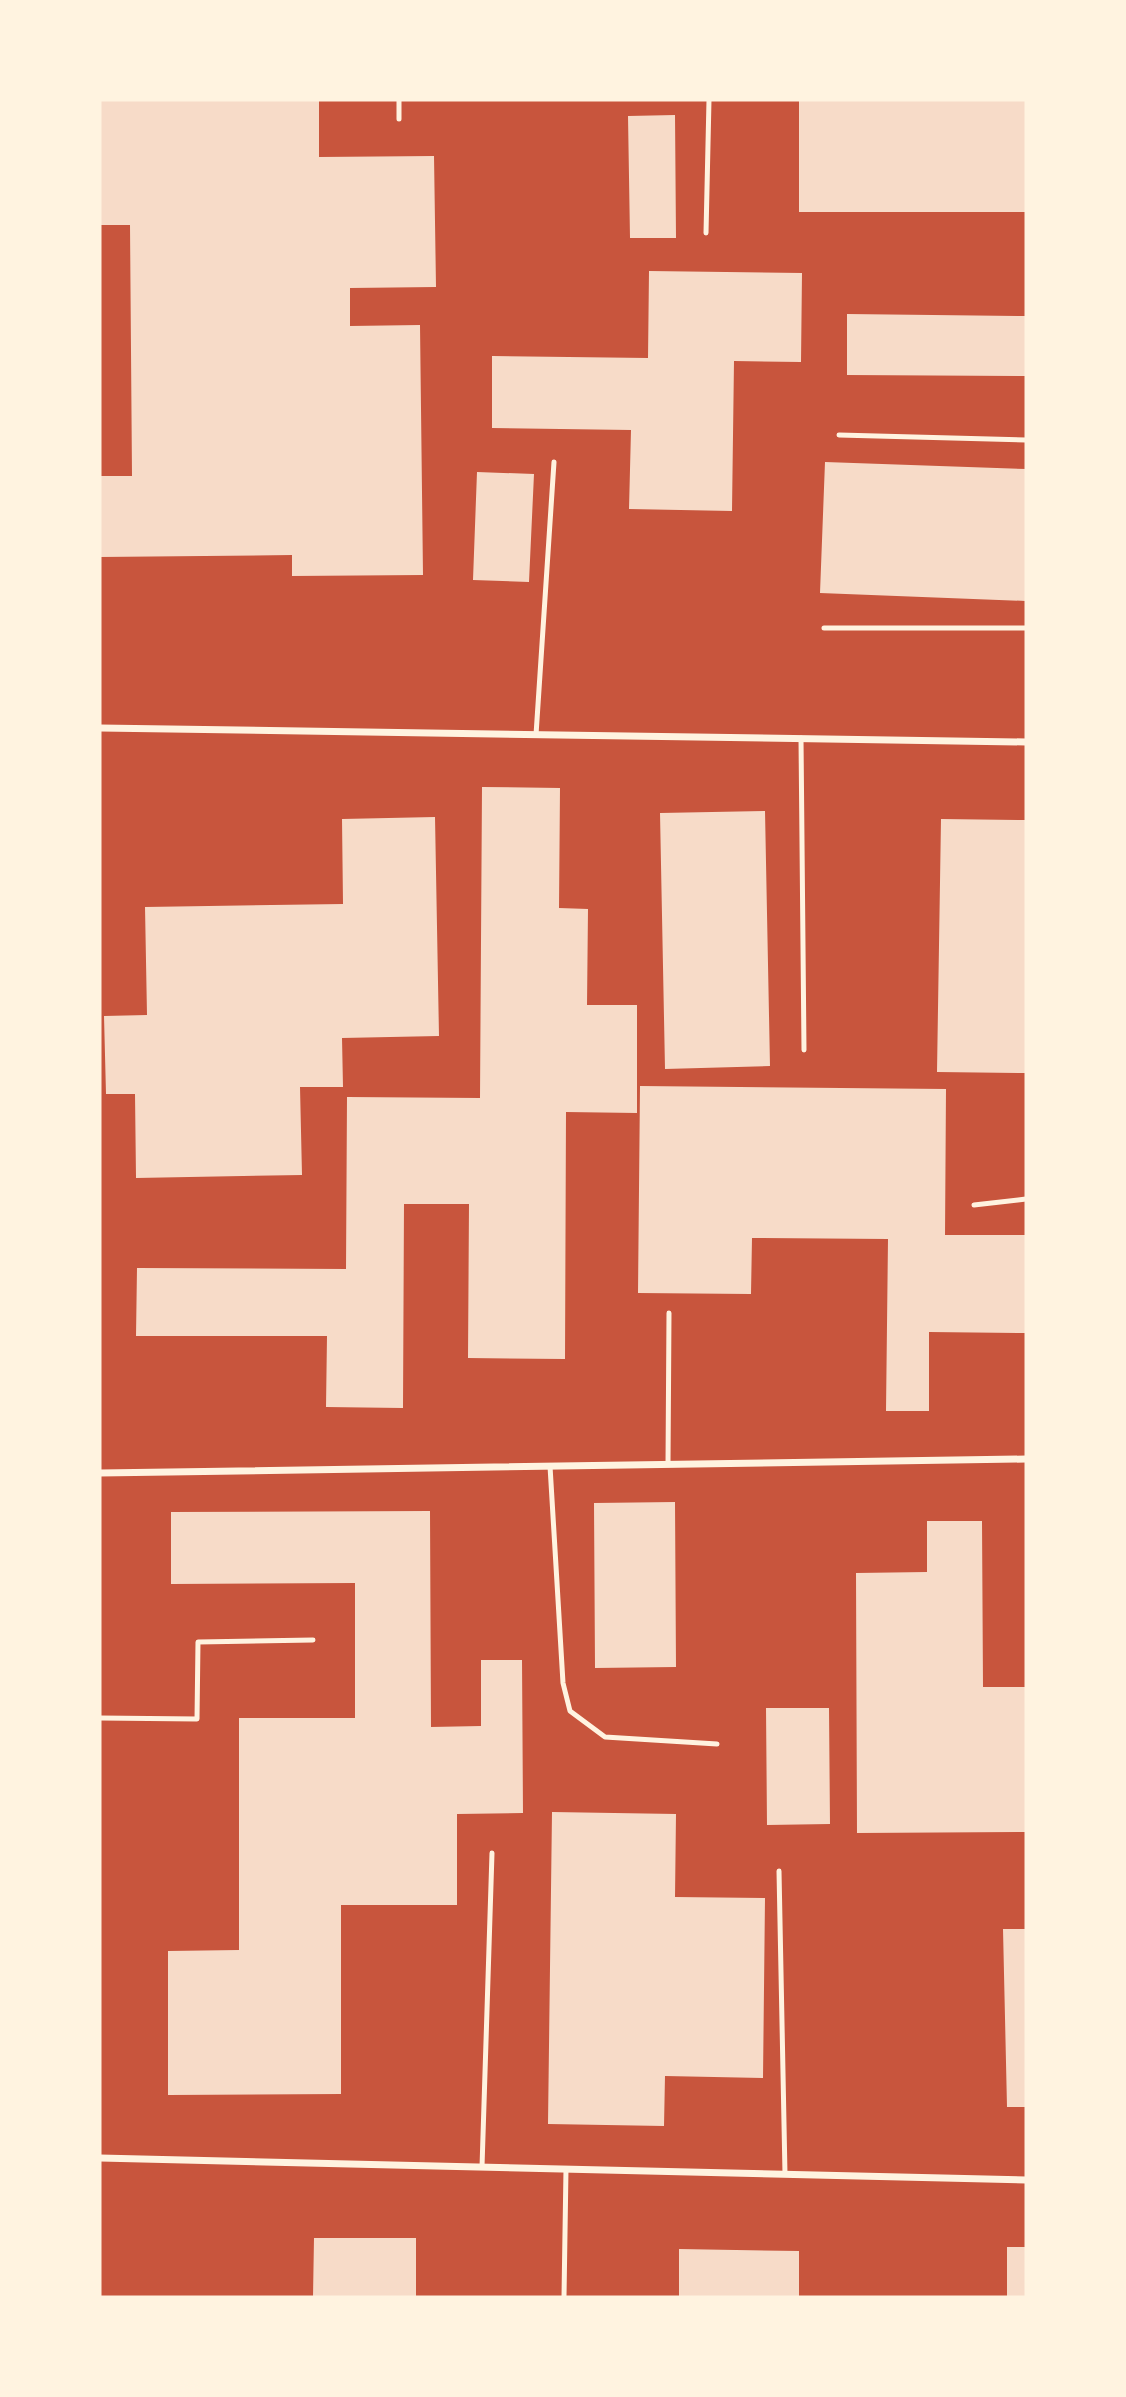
<svg xmlns="http://www.w3.org/2000/svg" width="1126" height="2397" viewBox="0 0 1126 2397" font-family="'PT Sans',sans-serif">
  <style>
    .building { fill: #f7dbc8 }
    .lines { fill: none; stroke-linecap: round; stroke-linejoin: round }
    .service { stroke: #fff3e0; stroke-width: 5 }
    .minor { stroke: #fff3e0; stroke-width: 7 }
  </style>
  <rect width="100%" height="100%" fill="#c8553d"/>
  <!-- building -->
  <path class="building" d="M100 100H319V157L434 156 436 287 350 288V326L420 325 423 575 292 576V555L100 557V476H132L130 225H100Z
    M799 100H1026V212H799Z
    M675 115 676 238H630L628 116Z
    M649 271 802 273 801 362 734 361 732 511 629 509 631 430 492 428V356L648 358Z
    M847 314 1026 316V376L847 375Z
    M825 462 1026 469V601L820 593Z
    M477 472 534 474 529 582 473 580Z
    M482 787 560 788 559 908 588 909 587 1005H637V1113L566 1112 565 1359 468 1358 469 1204H404L403 1408 326 1407 327 1336H136L137 1268 346 1269 347 1097 480 1098Z
    M765 811 770 1066 665 1069 660 813Z
    M435 817 439 1036 342 1038 343 1087H300L302 1175 136 1178 135 1094H106L104 1016 147 1015 145 907 343 904 342 819Z
    M941 819 1026 820V1073L937 1072Z
    M640 1086 946 1089 945 1235H1026V1333L929 1332V1411H886L888 1239 752 1238 751 1294 638 1293Z
    M675 1502 676 1667 595 1668 594 1503Z
    M430 1511 431 1727 481 1726V1660H522L523 1813 457 1814V1905H341V2094L168 2095V1951L239 1950V1718H355V1583L171 1584V1512Z
    M927 1521H982L983 1687H1026V1832L857 1833 856 1573 927 1572Z
    M766 1708H829L830 1824 767 1825Z
    M552 1812 676 1814 675 1897 765 1898 763 2078 665 2076 664 2126 548 2124Z
    M1003 1929H1026V2107H1007Z
    M314 2238H416V2297H313Z
    M1007 2247H1026V2297H1007Z
    M679 2249 799 2251V2297H679Z"/>
  <g class="lines">
    <!-- service -->
    <path class="service" d="M399 100V119
      M706 233 709 100
      M839 435 1026 440
      M824 628H1026
      M536 735 554 462
      M801 738 804 1050
      M974 1205 1026 1199
      M668 1464 669 1313
      M550 1466 563 1683 570 1711 605 1737 717 1744
      M100 1718 197 1719 198 1642 313 1640
      M779 1871 785 2174
      M482 2167 492 1853
      M564 2297 566 2169"/>
    <!-- minor -->
    <path class="minor" d="M100 728 1026 742
      M100 1473 1026 1459
      M100 2158 1026 2180"/>
  </g>
  <!-- border -->
  <rect width="1126" height="2397" fill="none" stroke="#fff3e0" stroke-width="203"/>
</svg>
